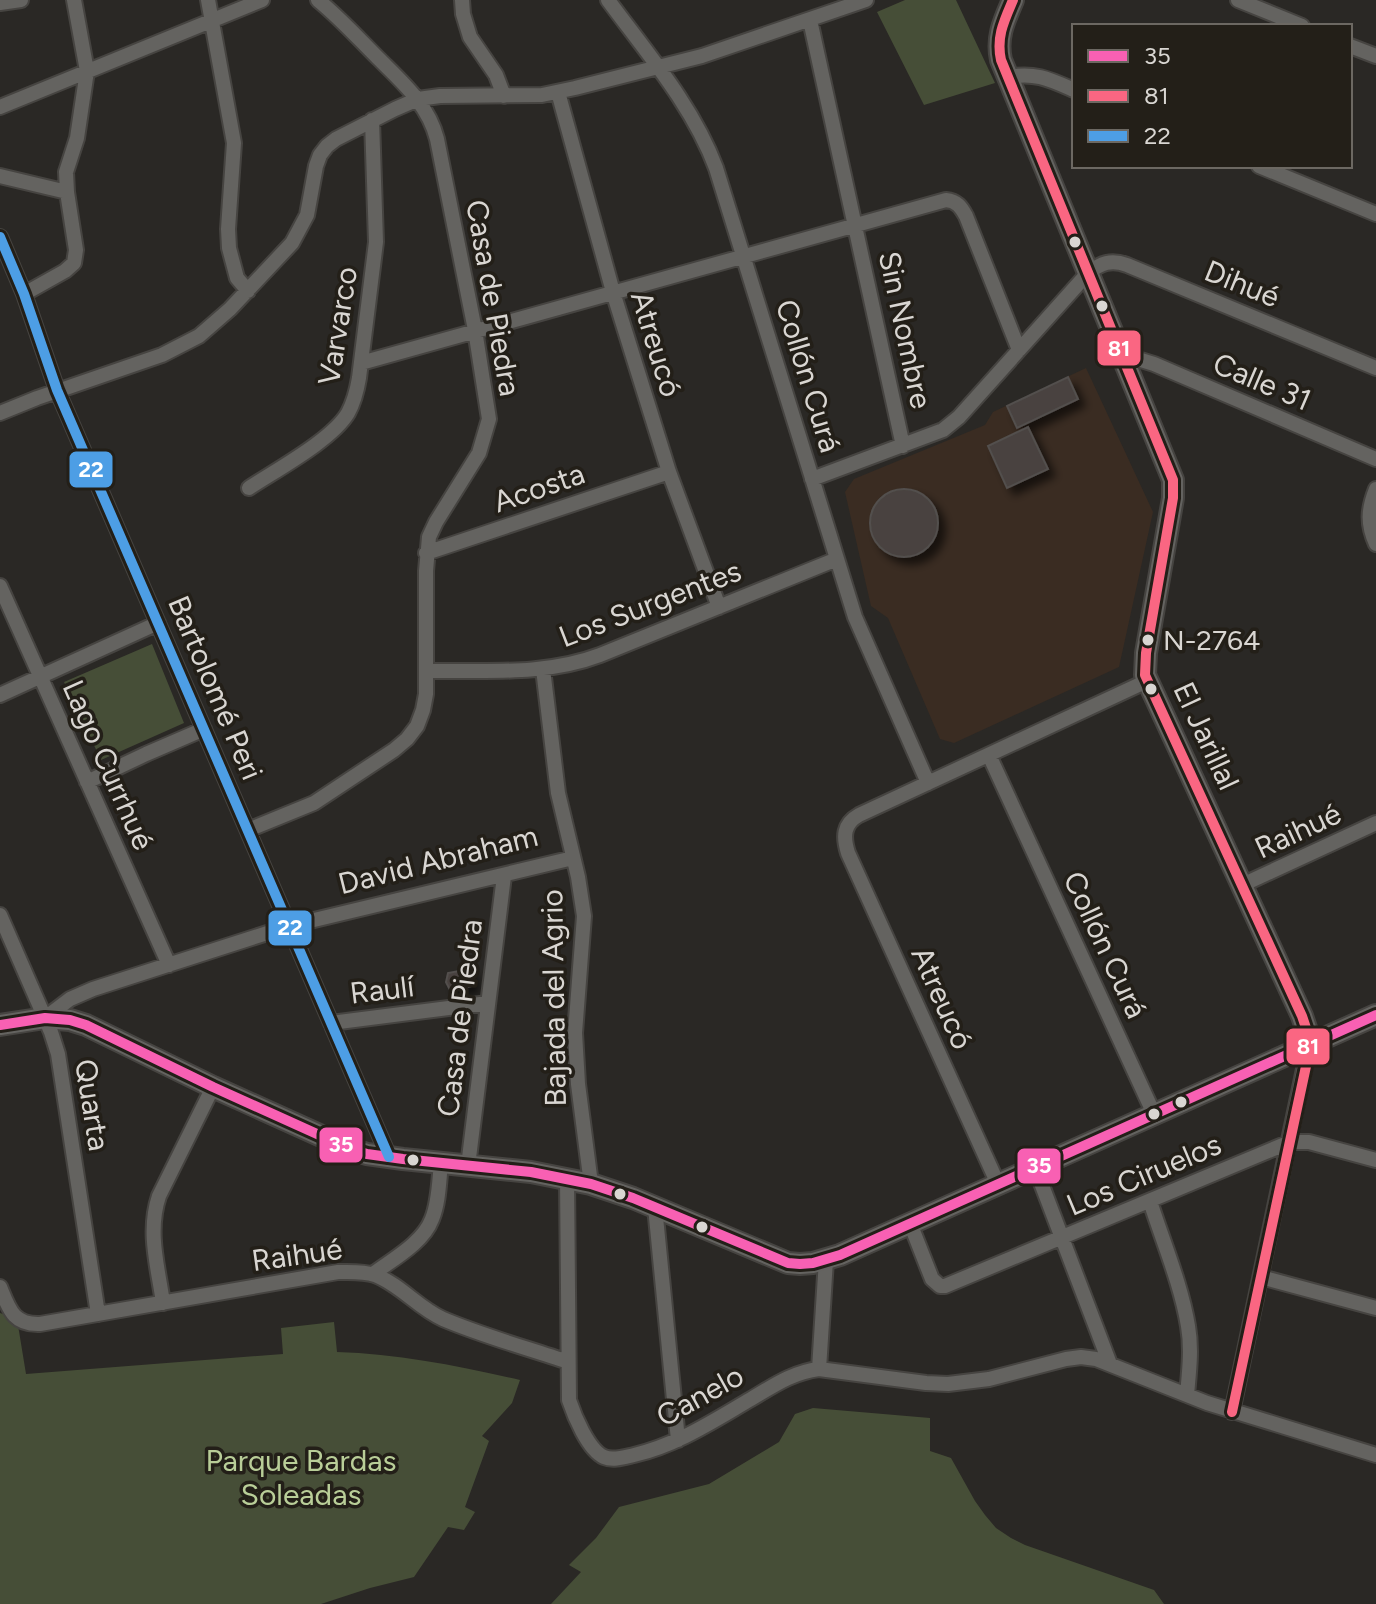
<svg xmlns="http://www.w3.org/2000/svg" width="1376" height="1604" viewBox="0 0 1376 1604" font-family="Figtree,sans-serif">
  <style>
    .industrial { fill: #3a2c22 }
    .green { fill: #464e37 }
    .building { fill: #4a4340; stroke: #524f4d; stroke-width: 2; filter: url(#shadow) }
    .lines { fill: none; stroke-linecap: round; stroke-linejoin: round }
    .street-casing { stroke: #464441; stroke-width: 18 }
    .secondary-casing { stroke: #464441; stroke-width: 24 }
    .street { stroke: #646360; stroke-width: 14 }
    .secondary { stroke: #646360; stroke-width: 20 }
    .bus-1-casing { stroke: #231f18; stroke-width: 16 }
    .bus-2-casing { stroke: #231f18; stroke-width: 16 }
    .bus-3-casing { stroke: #231f18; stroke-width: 16 }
    .bus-1 { stroke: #f860b3; stroke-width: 10 }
    .bus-2 { stroke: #fa6682; stroke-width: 10 }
    .bus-3 { stroke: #4d9ee5; stroke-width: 10 }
    .bus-dot { fill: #d9d6d2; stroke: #231f18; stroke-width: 3 }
    .labels { text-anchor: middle; stroke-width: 7; stroke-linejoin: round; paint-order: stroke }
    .bus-label { font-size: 28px; fill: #d9d6d2; stroke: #231f18; text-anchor: start }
    .street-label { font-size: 30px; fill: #d9d6d2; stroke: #231f18 }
    .park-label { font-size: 30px; fill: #b9ce98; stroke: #231f18 }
    .line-badge { stroke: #231f18; stroke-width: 3 }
    .badge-label { font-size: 22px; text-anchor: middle; font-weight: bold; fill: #fff }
  </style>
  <defs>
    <filter id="shadow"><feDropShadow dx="7" dy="7" stdDeviation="4" flood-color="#0009"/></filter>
  </defs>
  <rect width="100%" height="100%" fill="#2a2825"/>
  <!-- industrial -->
  <path class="industrial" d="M1086 368 1153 512 1119 667 954 743 940 739 888 618 871 606 845 492 854 479 985 425 993 412Z"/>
  <!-- green -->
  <path class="green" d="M905 0H956L995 83 924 105 877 12Z
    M152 644 184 723 101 760 64 682Z
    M0 1313 17 1319 26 1374 283 1354 281 1328 334 1322 337 1352C399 1354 459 1366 520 1380L512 1403 482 1436 489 1441 465 1507 475 1512 464 1530 448 1527 414 1577 370 1588 321 1604H0Z
    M813 1408 930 1418V1451L951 1458 975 1501 985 1515 996 1528 1011 1538 1025 1545 1154 1590 1164 1604H551L581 1572 569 1565 596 1538 619 1507 709 1484 779 1442 795 1414Z"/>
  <!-- building -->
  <path class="building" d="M1068 377 1078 399 1017 428 1007 406Z
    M1028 427 1048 469 1007 488 988 446Z
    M870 523a34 34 0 1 1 68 0a34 34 0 1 1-68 0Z
    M470 969 472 986 450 990 446 982 448 973Z"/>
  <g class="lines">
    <defs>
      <path id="street" d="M208 0 234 143 228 229 229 248 237 278 248 291
        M462 0 463 14 470 37 496 75 504 96
        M608 0C647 53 693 106 716 168L855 617 928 783
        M1238 0 1302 26
        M0 3 21 0
        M810 20 903 446
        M1350 46 1376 56
        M1008 77C1035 72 1049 79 1074 90
        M558 92 613 292 669 472 719 607
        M0 107 262 0
        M1259 166 1376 214
        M0 176 67 192
        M0 237 24 294 57 390 389 1157
        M24 294 65 271 74 263 76 250 67 192 66 172 77 138 87 71 74 0
        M1125 360H1141L1154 364 1376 459
        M361 363 946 200C957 201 961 207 966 216L1019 350
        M0 413 37 398 162 355 199 336 230 309 292 243 307 215 316 166 320 155 327 146 336 139 395 109 418 99 440 96 542 95 575 88 702 56 866 0
        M812 479 943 430 959 417 1088 273C1101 263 1111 259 1127 265L1376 368
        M249 488C276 470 332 440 348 413 354 402 357 390 359 378L376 242 372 120
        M1376 489C1368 509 1367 524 1376 544
        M426 553 669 472
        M0 586 169 965
        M543 669 558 793 578 877 584 916 575 1033 578 1084 591 1184
        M427 671C485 670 545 676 600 655L837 559
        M0 695 158 623
        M989 755 1154 1114
        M87 782 146 754 204 729
        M248 830 314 803 394 750 407 739 417 726 423 710 426 694V571L429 537 436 522 479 453 489 419 475 330 437 139C428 104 402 82 378 58 358 38 340 18 318 0
        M1242 885 1376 823
        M0 915 51 1032 58 1054 98 1314
        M45 1018 70 999 93 989 289 926 573 858
        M331 1023 488 1003
        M468 1166 504 876
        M1035 1167 1110 1364
        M567 1178 569 1400C574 1415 588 1450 604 1457 613 1461 625 1457 634 1455 677 1445 713 1421 751 1399 773 1386 793 1372 819 1369L926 1383 948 1384 989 1379 1066 1359 1081 1357 1096 1359 1207 1403 1376 1455
        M998 1184 848 853C843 837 843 824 859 815L1147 681
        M1150 1201C1163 1242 1181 1284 1188 1326 1192 1349 1189 1372 1187 1395
        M655 1207 678 1440
        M910 1223 932 1279 940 1286H945L1290 1142H1309L1376 1160
        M373 1274C393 1259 423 1243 432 1219 439 1202 439 1181 441 1163
        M1261 1277 1376 1308
        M0 1287C9 1309 13 1325 40 1324L338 1272C350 1272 363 1271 375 1275 401 1285 418 1308 443 1319 483 1336 527 1348 568 1362
        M163 1303C158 1267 147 1232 159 1196L213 1087
        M819 1369 826 1260
        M1232 1412 1309 1045"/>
      <path id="secondary" d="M1013 0C1004 21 996 37 1001 60L1173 480V498L1146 653 1145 675 1302 1016 1308 1034 1309 1045
        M0 1025 45 1018 70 1020 86 1025 213 1087 348 1148 367 1154 403 1159 531 1172 591 1184 633 1198 788 1263 800 1264 813 1263 840 1255 1376 1015"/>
    </defs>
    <!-- street casing -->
    <use href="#street" class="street-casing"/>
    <!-- secondary casing -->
    <use href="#secondary" class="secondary-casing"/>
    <!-- street -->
    <use href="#street" class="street"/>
    <!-- secondary -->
    <use href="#secondary" class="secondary"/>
    <defs>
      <path id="bus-1" d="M0 1025 45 1018 70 1020 86 1025 213 1087 348 1148 367 1154 403 1159 531 1172 591 1184 633 1198 788 1263 800 1264 813 1263 840 1255 1376 1015"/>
      <path id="bus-2" d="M1013 0C1004 21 996 37 1001 60L1173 480V498L1146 653 1145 675 1302 1016 1308 1034V1057L1232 1412"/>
      <path id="bus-3" d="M0 237 24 294 57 390 389 1157"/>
    </defs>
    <!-- bus-1 casing -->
    <use href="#bus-1" class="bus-1-casing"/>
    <!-- bus-2 casing -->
    <use href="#bus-2" class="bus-2-casing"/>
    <!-- bus-3 casing -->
    <use href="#bus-3" class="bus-3-casing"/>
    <!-- bus-1 -->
    <use href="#bus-1" class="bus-1"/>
    <!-- bus-2 -->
    <use href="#bus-2" class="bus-2"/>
    <!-- bus-3 -->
    <use href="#bus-3" class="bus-3"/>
  </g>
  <!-- markers -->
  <g class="bus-dot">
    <circle cx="1075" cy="242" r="7"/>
    <circle cx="1102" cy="306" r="7"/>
    <circle cx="1148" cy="640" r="7"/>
    <circle cx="1151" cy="689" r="7"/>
    <circle cx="1181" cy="1102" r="7"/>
    <circle cx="1154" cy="1114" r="7"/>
    <circle cx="413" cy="1160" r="7"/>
    <circle cx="620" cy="1194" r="7"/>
    <circle cx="702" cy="1227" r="7"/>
  </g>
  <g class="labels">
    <!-- bus labels -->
    <g class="bus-label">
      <text x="1163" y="650">N-2764</text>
    </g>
    <!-- street labels -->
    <g class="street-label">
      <text transform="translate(1242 284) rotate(22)" y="10">Dihué</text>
      <text transform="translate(493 298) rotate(80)" y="10">Casa de Piedra</text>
      <text transform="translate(338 326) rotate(-81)" y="10">Varvarco</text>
      <text transform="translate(905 330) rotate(78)" y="10">Sin Nombre</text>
      <text transform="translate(656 344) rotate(73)" y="10">Atreucó</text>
      <text transform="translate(808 376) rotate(73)" y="10">Collón Curá</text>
      <text transform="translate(1262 382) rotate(23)" y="10">Calle 31</text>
      <text transform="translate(539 488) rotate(-19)" y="10">Acosta</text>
      <text transform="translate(650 604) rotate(-21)" y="10">Los Surgentes</text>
      <text transform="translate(215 688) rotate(67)" y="10">Bartolomé Peri</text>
      <text transform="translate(1206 736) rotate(65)" y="10">El Jarillal</text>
      <text transform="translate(108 765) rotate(66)" y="10">Lago Currhué</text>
      <text transform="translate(1298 831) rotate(-25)" y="10">Raihué</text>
      <text transform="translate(438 860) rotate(-14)" y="10">David Abraham</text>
      <text transform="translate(1105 945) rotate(65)" y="10">Collón Curá</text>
      <text transform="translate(382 990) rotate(-7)" y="10">Raulí</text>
      <text transform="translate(554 998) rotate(-91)" y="10">Bajada del Agrio</text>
      <text transform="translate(942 998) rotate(66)" y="10">Atreucó</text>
      <text transform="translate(460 1018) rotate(-83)" y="10">Casa de Piedra</text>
      <text transform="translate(92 1105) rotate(81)" y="10">Quarta</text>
      <text transform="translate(1144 1175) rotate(-23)" y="10">Los Ciruelos</text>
      <text transform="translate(297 1255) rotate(-8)" y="10">Raihué</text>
      <text transform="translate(700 1396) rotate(-29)" y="10">Canelo</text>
    </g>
    <!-- park labels -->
    <g class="park-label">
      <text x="301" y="1471">Parque Bardas<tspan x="301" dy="34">Soleadas</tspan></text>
    </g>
  </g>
  <g class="line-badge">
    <rect x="1096" y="329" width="46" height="38" rx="8" fill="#fa6682"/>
    <rect x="68" y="450" width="46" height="39" rx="8" fill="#4d9ee5"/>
    <rect x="267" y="909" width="46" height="38" rx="8" fill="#4d9ee5"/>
    <rect x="1285" y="1027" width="46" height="39" rx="8" fill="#fa6682"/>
    <rect x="318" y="1126" width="46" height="38" rx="8" fill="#f860b3"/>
    <rect x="1016" y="1147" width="46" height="38" rx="8" fill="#f860b3"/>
  </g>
  <g class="badge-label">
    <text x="1119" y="356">81</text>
    <text x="91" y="477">22</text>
    <text x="290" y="935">22</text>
    <text x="1308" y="1054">81</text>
    <text x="341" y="1152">35</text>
    <text x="1039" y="1173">35</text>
  </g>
  <!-- legend -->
  <rect x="1072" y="24" width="280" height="144" fill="#231f18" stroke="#6c6862" stroke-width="2"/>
  <rect x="1088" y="50" width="40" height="12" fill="#f860b3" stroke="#6c6862" stroke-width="2"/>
  <text x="1144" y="64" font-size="24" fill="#d9d6d2">35</text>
  <rect x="1088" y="90" width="40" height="12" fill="#fa6682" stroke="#6c6862" stroke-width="2"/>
  <text x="1144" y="104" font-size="24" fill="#d9d6d2">81</text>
  <rect x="1088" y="130" width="40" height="12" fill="#4d9ee5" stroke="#6c6862" stroke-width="2"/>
  <text x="1144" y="144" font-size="24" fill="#d9d6d2">22</text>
</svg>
